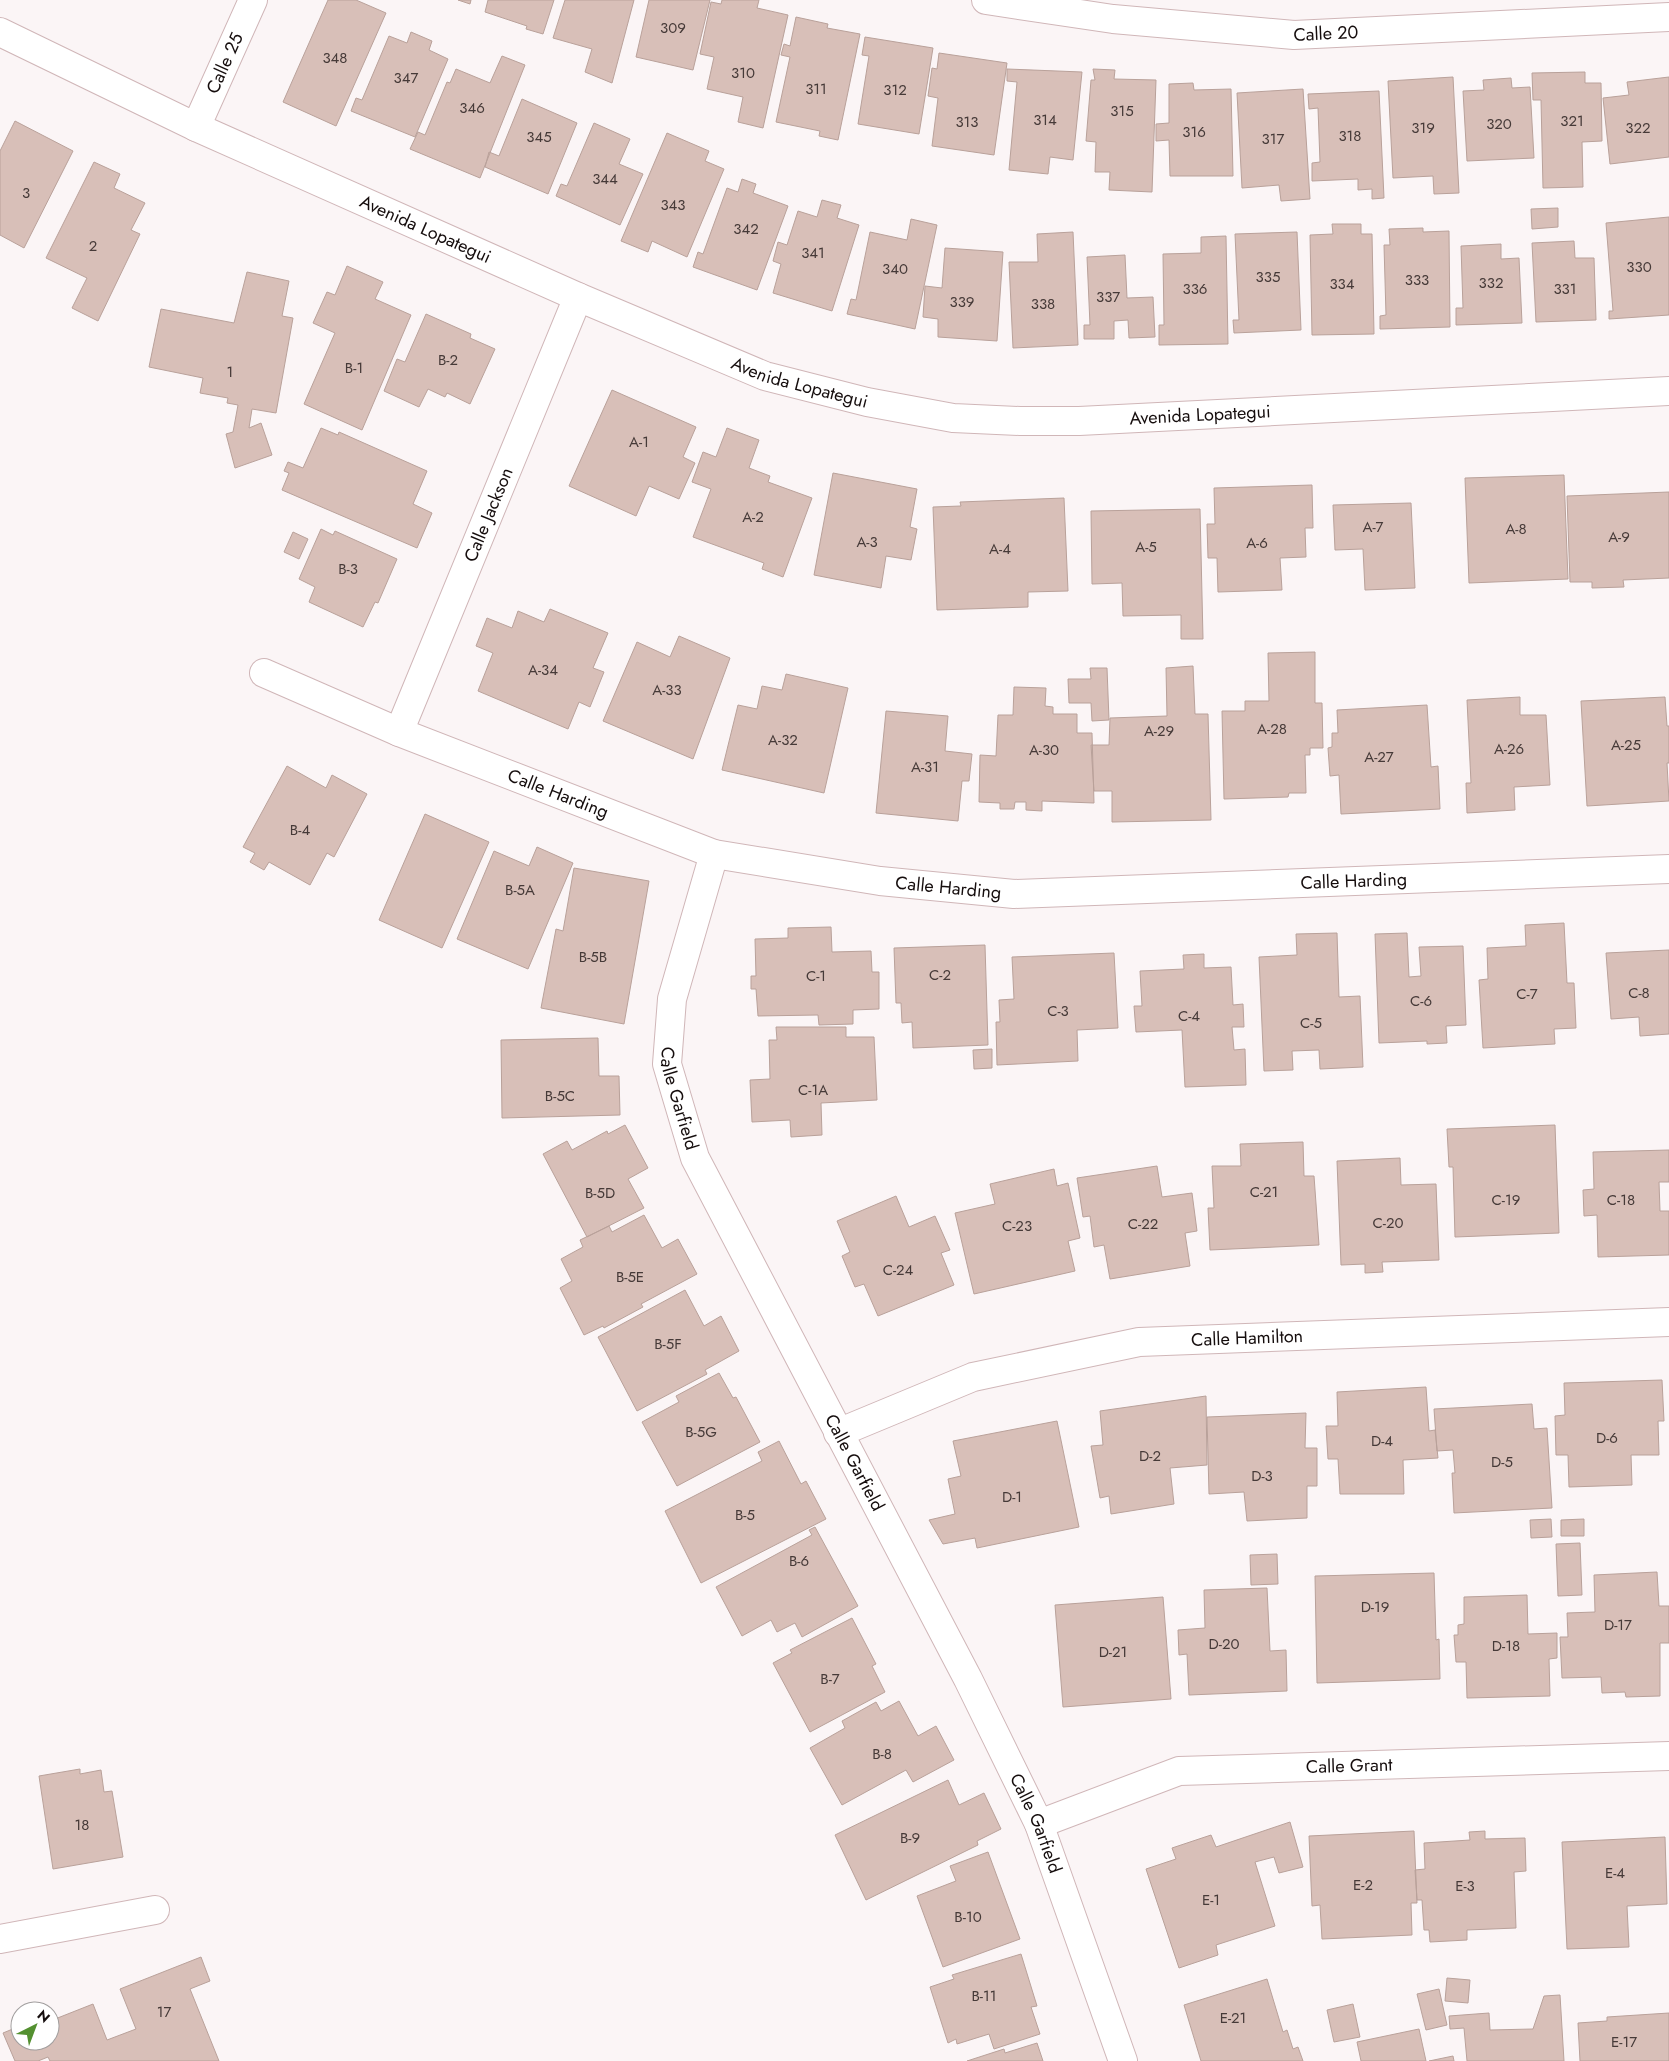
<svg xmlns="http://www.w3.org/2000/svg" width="1669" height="2061" viewBox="0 0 1669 2061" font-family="Jost,sans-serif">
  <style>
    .building { fill: #d8bfb8; stroke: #b9a19a }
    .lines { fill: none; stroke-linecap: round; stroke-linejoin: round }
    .street-casing { stroke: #d0b6b8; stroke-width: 30 }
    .secondary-casing { stroke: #d0b6b8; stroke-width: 30 }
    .street { stroke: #fff; stroke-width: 28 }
    .secondary { stroke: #fff; stroke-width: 28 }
    .labels { text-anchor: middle; stroke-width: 4; stroke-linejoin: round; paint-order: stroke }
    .number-label { font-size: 15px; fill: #463a38 }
    .street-label { font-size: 18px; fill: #150d0d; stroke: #fff }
  </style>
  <rect width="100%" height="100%" fill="#fbf5f6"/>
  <!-- building -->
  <path class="building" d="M328 0H356L386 13 336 126 283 102Z
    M458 0H471L470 4Z
    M488 0H554L543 34 526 29 527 26 485 12Z
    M565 0H634L612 83 585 72 592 49 553 38Z
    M649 0H710L693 70 636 57Z
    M722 0H759L757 8 788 15 763 128 738 122 743 97 707 89 714 57 700 54 711 2 721 4Z
    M796 17 828 24 827 28 860 34 838 140 819 136 820 131 776 122 790 57 781 55 784 44 790 46Z
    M411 32 432 41 429 50 448 59 415 137 351 111 356 98 362 100 389 36 407 43Z
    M865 37 933 48 919 134 858 124 869 56 862 55Z
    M939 53 1007 63 994 155 932 146 938 98 928 96 932 68 937 69Z
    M502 56 525 65 480 178 410 149 418 132 425 135 447 82 450 83 456 69 490 83Z
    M1007 69 1082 72 1073 160 1050 157 1048 174 1009 170 1017 82 1007 81Z
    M1093 69 1115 70 1114 79 1156 80 1152 192 1109 190 1110 172H1095L1096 142 1086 141 1091 80H1095Z
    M1585 72V83H1601L1602 141 1582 142 1583 187 1543 188 1541 100H1533L1532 73Z
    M1453 77 1459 193 1434 194 1433 176 1393 178 1388 81Z
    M1669 77V157L1610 164 1603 98 1629 95 1627 82Z
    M1511 78 1512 88 1530 87 1534 158 1467 161 1463 91 1484 90 1483 80Z
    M1193 83 1194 90 1231 89 1233 176H1170L1169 140 1156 141V124L1169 123V84Z
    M1303 89 1310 199 1281 201 1279 185 1242 188 1237 93Z
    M1379 91 1384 198 1372 199V189L1358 190V179L1312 181V163L1320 162 1318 108 1309 109 1308 94Z
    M522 99 577 123 548 194 485 167 489 152 499 156Z
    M15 121 73 151 24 248 0 235V151Z
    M594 123 630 139 619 164 643 174 620 225 556 196 561 184 567 186Z
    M667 133 709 151 705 161 724 169 687 257 652 241 648 252 621 241Z
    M94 162 120 174 114 188 145 203 131 230 140 234 98 321 72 308 87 278 46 258Z
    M742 179 756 184 753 193 788 206 757 290 693 267 698 252 703 254 727 188 738 192Z
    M822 200 841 205 837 218 859 225 832 311 773 293 781 264 773 261 778 242 787 245 798 211 817 217Z
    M1558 208V227L1532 229 1531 209Z
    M1669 217V315L1609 319V311H1613L1606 223Z
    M911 219 937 225 915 329 847 314 851 299 856 300 870 232 907 240Z
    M1332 224H1361V234H1372L1374 334 1312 335 1310 235 1333 234Z
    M1423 228V232L1449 231 1450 327 1380 329V316L1386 315 1384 245H1390L1389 229Z
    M1073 232 1078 345 1013 348 1009 262H1038L1037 234Z
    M1297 232 1301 330 1234 333 1233 320H1239L1235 234Z
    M1226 236 1228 344 1159 345V325H1164L1163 254 1201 253V237Z
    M1574 241 1575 258H1594L1596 320 1536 322 1532 243Z
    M1501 244V259L1519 258 1522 323 1456 325V308H1463L1461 246Z
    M945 248 1003 252 997 341 938 337V319L923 317 925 286 942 288Z
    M1125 255 1127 298 1153 297 1155 337 1129 338 1128 320 1114 321V339H1084V325H1090L1087 257Z
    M347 266 383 282 375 299 411 315 362 430 304 404 335 333 313 323 327 292 335 295Z
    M247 272 289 281 282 316 293 318 276 413 252 409 249 428 261 423 272 455 235 468 226 434 233 432 238 405 227 403 228 398 200 393 203 378 149 367 161 309 234 323Z
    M426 314 471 334 470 338 495 349 470 404 447 393 445 397 428 389 419 407 384 391 397 359 405 362Z
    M612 390 696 427 683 457 695 463 679 499 649 486 636 516 569 486Z
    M321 428 338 435 339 432 427 471 413 504 432 513 417 548 282 490 289 473 284 471 288 462 303 468Z
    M727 428 759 440 749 468 770 476 768 482 812 498 783 577 762 569 764 563 693 537 711 489 692 482 703 452 716 457Z
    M833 473 917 489 910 527 917 529 911 560 886 556 881 588 814 575Z
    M1564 475 1568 579 1469 583 1465 478Z
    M1312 485 1313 528H1305L1306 557 1280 558 1282 590 1218 592 1217 558H1208L1207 524H1215L1214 488Z
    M1669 492V578L1623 580 1624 587 1592 588V582H1570L1567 496Z
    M1064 498 1068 591 1028 592V607L937 610 933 507 961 506 960 502Z
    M1411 503 1415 588 1365 590 1363 549 1335 550 1333 505Z
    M1200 509 1203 639H1181V615L1123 616 1122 583 1092 584 1091 511Z
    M321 529 333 535 335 531 397 559 378 603 375 602 363 627 309 602 315 587 299 579Z
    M293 532 308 539 299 559 284 552Z
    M550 609 608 633 593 668 604 672 590 707 579 702 568 729 478 691 493 653 476 646 487 618 512 628 518 611 544 622Z
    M679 636 730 658 693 759 603 721 637 642 670 657Z
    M1315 652V703H1322L1323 748H1310V755H1305L1306 793H1289L1288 797 1224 799 1222 711H1245V701H1269L1268 653Z
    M1193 666 1195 714H1208L1211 820 1112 822V791H1094L1091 745H1109L1110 718 1167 716 1166 668Z
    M1090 668H1107L1109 720 1092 721 1091 703H1069L1068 679H1091Z
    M786 674 848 688 824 793 722 770 738 705 757 709 762 686 782 690Z
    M1014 687 1046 688 1045 706 1053 707V714H1077V733H1092L1094 803 1042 801V811L1026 810V802H1015L1014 809H1000V803L979 802 980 755 996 756 998 715H1013Z
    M1520 697V715H1546L1550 785 1514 787 1515 810 1467 813 1466 783H1471L1467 700Z
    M1665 697 1667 726H1669V763H1667L1669 801 1587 806 1581 701Z
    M1427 705 1431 767 1438 766 1440 809 1341 814 1339 775 1330 776 1328 748 1332 747V733H1338L1337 710Z
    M886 711 948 716 945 751 972 754 969 781H962L958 821 876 813Z
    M287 766 326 788 332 775 367 794 334 857 327 853 310 885 269 862 264 870 250 862 255 853 243 847Z
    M425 814 489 842 442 948 379 920Z
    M537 847 573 863 528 969 457 939 494 851 529 866Z
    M574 868 649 881 624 1024 541 1008 556 929 563 931Z
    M1564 923 1567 983H1574L1576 1028 1554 1029 1555 1044 1483 1048 1479 980 1488 979 1487 948 1526 946 1525 925Z
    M831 927 832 952 871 951 872 972H879V1009L853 1010V1024L819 1025 818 1015 758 1016 756 989H751V976H756L755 939 788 938V928Z
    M1337 933 1339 997 1360 996 1363 1067 1320 1069 1319 1050 1292 1051 1293 1070 1264 1071 1259 957 1297 955 1296 934Z
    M1407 933 1409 977 1421 976 1419 947 1463 946 1466 1025 1446 1026 1447 1043 1427 1044V1041L1379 1043 1375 934Z
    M985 945 988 1045 913 1048 912 1022 902 1023 901 1003H896L894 948Z
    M1669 950V1034L1640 1036 1639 1017 1611 1019 1606 953Z
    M1114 953 1118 1028 1077 1030 1078 1061 997 1065 996 1022H1000L999 1000 1014 999 1012 957Z
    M1204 954V968L1231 967 1233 1005 1243 1004 1244 1027H1232L1234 1050 1245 1049 1246 1085 1185 1087 1182 1030 1136 1032 1134 1006H1142L1140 971 1184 969 1183 955Z
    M776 1027H846V1037H874L877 1100 821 1103 822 1135 791 1137 790 1120 752 1122 750 1080 770 1079 769 1040H777Z
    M598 1038 599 1076H619L620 1115 502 1118 501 1040Z
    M992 1049V1068L974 1069 973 1050Z
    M625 1125 648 1168 628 1179 644 1208 587 1237 543 1154 567 1141 572 1150 607 1131 608 1134Z
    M1555 1125 1559 1233 1455 1237 1453 1167H1449L1447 1129Z
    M1303 1142 1304 1176H1314L1319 1245 1210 1250 1208 1208H1214L1212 1166H1241L1240 1144Z
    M1669 1150V1182H1659L1660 1211H1669V1255L1598 1257 1597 1215 1584 1216 1583 1190 1594 1189 1593 1152Z
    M1400 1158 1401 1185 1436 1184 1439 1260 1382 1262 1383 1272 1365 1273V1264L1341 1265 1337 1161Z
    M1157 1166 1162 1197 1192 1193 1197 1231 1185 1233 1190 1266 1110 1279 1104 1245 1094 1247 1090 1216 1083 1217 1077 1178Z
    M1054 1169 1057 1186 1068 1183 1080 1238 1068 1241 1075 1271 974 1294 955 1213 995 1204 990 1184Z
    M896 1196 909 1227 935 1216 950 1250 941 1253 954 1285 878 1316 864 1284 855 1287 842 1256 850 1252 837 1221Z
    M644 1215 662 1248 678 1239 697 1274 641 1304 643 1307 604 1328 603 1326 584 1335 560 1288 572 1281 561 1259 583 1247 580 1240 609 1226 612 1232Z
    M685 1290 704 1326 721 1316 739 1351 705 1370 707 1374 637 1411 598 1337Z
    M719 1373 733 1398 736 1397 760 1442 677 1486 642 1422 679 1402 676 1396Z
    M1662 1380 1664 1421H1658L1659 1455H1631L1632 1485 1569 1487 1568 1455H1556L1555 1416 1565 1415 1564 1383Z
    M1426 1387 1429 1431 1435 1430 1438 1458 1403 1460 1404 1494H1340L1338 1459H1328L1326 1426H1338L1337 1392Z
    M1206 1396 1207 1465 1170 1468 1174 1504 1111 1514 1109 1496 1100 1498 1091 1446 1103 1445 1100 1411Z
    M1532 1404 1534 1429 1547 1428 1552 1508 1454 1513 1452 1473H1455L1453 1450 1437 1451 1434 1409Z
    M1306 1413 1305 1448H1317V1486H1307V1518L1247 1521 1244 1492 1209 1494 1207 1417Z
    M1057 1421 1079 1527 977 1548 975 1538 943 1544 929 1520 955 1514 948 1479 961 1476 953 1441Z
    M779 1441 801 1484 806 1481 826 1519 701 1583 665 1511 762 1461 758 1452Z
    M1551 1519 1552 1537 1531 1538 1530 1520Z
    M1584 1519V1536H1561V1520Z
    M815 1527 858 1606 802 1637 795 1623 777 1632 771 1620 742 1636 716 1587 812 1535 809 1530Z
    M1580 1543 1582 1595 1558 1596 1556 1544Z
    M1277 1554 1278 1584 1251 1585 1250 1555Z
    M1657 1572 1659 1606H1669V1643H1660V1696L1626 1697 1625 1692 1602 1693 1601 1677 1562 1678 1560 1637H1568L1567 1613 1595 1612 1594 1575Z
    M1434 1573 1436 1640 1439 1639 1440 1679 1317 1683 1315 1576Z
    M1267 1588 1270 1651 1286 1650 1287 1691 1189 1695 1187 1654 1179 1655 1178 1630 1205 1628 1204 1590Z
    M1527 1595 1528 1634 1557 1633V1658L1549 1659 1550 1696 1467 1698 1466 1662H1456L1454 1635H1458V1625L1464 1624V1597Z
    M1163 1597 1171 1699 1063 1707 1055 1605Z
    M852 1618 876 1664 872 1666 885 1692 810 1732 773 1663 792 1653 790 1650Z
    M899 1701 918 1736 936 1726 954 1760 913 1782 906 1770 842 1805 810 1748 845 1728 842 1721 876 1702 881 1711Z
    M80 1769V1774L101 1770 104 1792 112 1791 123 1857 53 1869 39 1776Z
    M948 1780 959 1805 984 1793 1001 1829 977 1841 978 1845 866 1900 835 1835Z
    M1290 1822 1303 1867 1279 1873 1274 1857 1255 1862 1275 1926 1216 1945 1218 1955 1179 1968 1146 1869 1176 1859 1172 1848 1211 1835 1216 1847Z
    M1414 1831 1417 1903H1411L1412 1935 1322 1939 1320 1905 1312 1906 1309 1836Z
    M1485 1831V1839L1525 1838 1526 1871 1514 1872 1516 1928 1467 1930V1940L1430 1942 1429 1930H1424L1422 1900H1417L1415 1870 1425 1869 1424 1843 1470 1840 1469 1832Z
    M1665 1837 1667 1904 1627 1906 1629 1947 1567 1949 1562 1842Z
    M988 1852 1020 1939 943 1967 917 1896 956 1881 950 1866Z
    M1021 1954 1037 2006 1031 2007 1040 2034 994 2049 989 2034 957 2044 956 2039 948 2043 930 1987 954 1979 952 1975Z
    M201 1957 210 1981 190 1989 219 2061H50L48 2057 38 2061H15L3 2033 20 2026V2041H50V2021L93 2004 107 2040 136 2029 120 1989Z
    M1447 1978 1470 1980 1468 2003 1445 2001Z
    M1267 1979 1283 2032 1287 2030 1293 2049 1298 2047 1303 2061H1201L1184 2005Z
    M1439 1989 1447 2025 1426 2030 1417 1994Z
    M1560 1995 1564 2061H1467L1464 2028 1450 2029 1449 2016 1489 2013 1490 2030 1533 2029 1544 1996Z
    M1353 2004 1360 2037 1334 2042 1327 2010Z
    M1669 2013V2061H1580L1578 2023 1607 2021V2017Z
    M1419 2029 1426 2061H1361L1357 2042Z
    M1037 2043 1043 2061H967L1004 2049 1005 2053Z
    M1453 2056 1454 2061H1429Z"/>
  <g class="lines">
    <defs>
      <g id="street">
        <path id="s1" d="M986 0 1113 19 1294 35 1669 17"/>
        <path id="s2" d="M196 127 253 0"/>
        <path id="s3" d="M264 673 399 732 714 854 880 881 1014 894 1669 869"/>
        <path id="s4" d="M399 732 578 297"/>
        <path id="s5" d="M714 854 672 999 667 1064 695 1158 968 1679 1039 1824 1123 2061"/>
        <path id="s6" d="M838 1433 973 1377 1139 1342 1669 1322"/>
        <path id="s7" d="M1039 1824 1179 1771 1669 1756"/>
        <path d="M0 1939 155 1910"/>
      </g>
      <g id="secondary">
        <path id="s8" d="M0 32 196 127 578 297 765 376 867 402 953 418 1020 421H1079L1669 391"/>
      </g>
    </defs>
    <!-- street casing -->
    <use href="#street" class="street-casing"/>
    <!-- secondary casing -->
    <use href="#secondary" class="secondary-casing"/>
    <!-- street -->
    <use href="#street" class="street"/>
    <!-- secondary -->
    <use href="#secondary" class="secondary"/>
  </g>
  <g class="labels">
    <!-- number labels -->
    <g class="number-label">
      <text x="673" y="33">309</text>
      <text x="335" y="63">348</text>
      <text x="743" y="78">310</text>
      <text x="406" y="83">347</text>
      <text x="816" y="94">311</text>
      <text x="895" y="95">312</text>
      <text x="472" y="113">346</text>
      <text x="1122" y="116">315</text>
      <text x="1045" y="125">314</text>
      <text x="1572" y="126">321</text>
      <text x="967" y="127">313</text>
      <text x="1499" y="129">320</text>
      <text x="1423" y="133">319</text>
      <text x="1638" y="133">322</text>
      <text x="1194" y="137">316</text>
      <text x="1350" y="141">318</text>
      <text x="539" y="142">345</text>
      <text x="1273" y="144">317</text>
      <text x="605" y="184">344</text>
      <text x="26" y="198">3</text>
      <text x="673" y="210">343</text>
      <text x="746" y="234">342</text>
      <text x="93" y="251">2</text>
      <text x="813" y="258">341</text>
      <text x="1639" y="272">330</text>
      <text x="895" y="274">340</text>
      <text x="1268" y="282">335</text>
      <text x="1417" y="285">333</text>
      <text x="1491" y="288">332</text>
      <text x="1342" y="289">334</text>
      <text x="1195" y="294">336</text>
      <text x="1565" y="294">331</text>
      <text x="1108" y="302">337</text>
      <text x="962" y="307">339</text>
      <text x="1043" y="309">338</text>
      <text x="448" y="365">B-2</text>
      <text x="354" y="373">B-1</text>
      <text x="230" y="377">1</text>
      <text x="639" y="447">A-1</text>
      <text x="753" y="522">A-2</text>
      <text x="1373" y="532">A-7</text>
      <text x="1516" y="534">A-8</text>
      <text x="1619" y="542">A-9</text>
      <text x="867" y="547">A-3</text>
      <text x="1257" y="548">A-6</text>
      <text x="1146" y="552">A-5</text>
      <text x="1000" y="554">A-4</text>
      <text x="348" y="574">B-3</text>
      <text x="543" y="675">A-34</text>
      <text x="667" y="695">A-33</text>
      <text x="1272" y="734">A-28</text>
      <text x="1159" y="736">A-29</text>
      <text x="783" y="745">A-32</text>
      <text x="1626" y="750">A-25</text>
      <text x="1509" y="754">A-26</text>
      <text x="1044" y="755">A-30</text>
      <text x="1379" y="762">A-27</text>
      <text x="925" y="772">A-31</text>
      <text x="300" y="835">B-4</text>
      <text x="520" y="895">B-5A</text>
      <text x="593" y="962">B-5B</text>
      <text x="940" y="980">C-2</text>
      <text x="816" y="981">C-1</text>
      <text x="1639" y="998">C-8</text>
      <text x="1527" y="999">C-7</text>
      <text x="1421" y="1006">C-6</text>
      <text x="1058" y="1016">C-3</text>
      <text x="1189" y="1021">C-4</text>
      <text x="1311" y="1028">C-5</text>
      <text x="813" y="1095">C-1A</text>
      <text x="560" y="1101">B-5C</text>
      <text x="1264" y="1197">C-21</text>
      <text x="600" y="1198">B-5D</text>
      <text x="1506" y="1205">C-19</text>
      <text x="1621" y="1205">C-18</text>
      <text x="1388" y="1228">C-20</text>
      <text x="1143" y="1229">C-22</text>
      <text x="1017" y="1231">C-23</text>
      <text x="898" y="1275">C-24</text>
      <text x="630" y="1282">B-5E</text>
      <text x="668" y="1349">B-5F</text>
      <text x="701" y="1437">B-5G</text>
      <text x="1607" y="1443">D-6</text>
      <text x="1382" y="1446">D-4</text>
      <text x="1150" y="1461">D-2</text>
      <text x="1502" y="1467">D-5</text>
      <text x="1262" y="1481">D-3</text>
      <text x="1012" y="1502">D-1</text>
      <text x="745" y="1520">B-5</text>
      <text x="799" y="1566">B-6</text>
      <text x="1375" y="1612">D-19</text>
      <text x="1618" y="1630">D-17</text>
      <text x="1224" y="1649">D-20</text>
      <text x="1506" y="1651">D-18</text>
      <text x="1113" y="1657">D-21</text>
      <text x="830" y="1684">B-7</text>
      <text x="882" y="1759">B-8</text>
      <text x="82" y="1830">18</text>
      <text x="910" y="1843">B-9</text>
      <text x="1615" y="1878">E-4</text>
      <text x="1363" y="1890">E-2</text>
      <text x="1465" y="1891">E-3</text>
      <text x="1211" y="1905">E-1</text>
      <text x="968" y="1922">B-10</text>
      <text x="984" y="2001">B-11</text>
      <text x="164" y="2017">17</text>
      <text x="1233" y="2023">E-21</text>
      <text x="1624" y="2047">E-17</text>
    </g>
    <!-- street labels -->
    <g class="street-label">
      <text dy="6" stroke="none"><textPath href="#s1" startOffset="342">Calle 20</textPath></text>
      <text dy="6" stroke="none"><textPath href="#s2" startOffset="70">Calle 25</textPath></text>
      <text dy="6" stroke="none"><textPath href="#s8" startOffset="469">Avenida Lopategui</textPath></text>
      <text dy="6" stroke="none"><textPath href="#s8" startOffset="874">Avenida Lopategui</textPath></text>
      <text dy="6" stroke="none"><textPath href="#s8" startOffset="1279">Avenida Lopategui</textPath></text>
      <text dy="6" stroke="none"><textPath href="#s4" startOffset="235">Calle Jackson</textPath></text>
      <text dy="6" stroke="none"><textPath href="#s3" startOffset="318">Calle Harding</textPath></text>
      <text dy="6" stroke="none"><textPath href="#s3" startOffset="1128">Calle Harding</textPath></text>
      <text dy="6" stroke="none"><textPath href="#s3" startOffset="722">Calle Harding</textPath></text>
      <text dy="6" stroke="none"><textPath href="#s5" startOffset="252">Calle Garfield</textPath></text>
      <text dy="6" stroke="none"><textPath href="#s6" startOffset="424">Calle Hamilton</textPath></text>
      <text dy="6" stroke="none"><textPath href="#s5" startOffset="658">Calle Garfield</textPath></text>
      <text dy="6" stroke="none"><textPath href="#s7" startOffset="320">Calle Grant</textPath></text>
      <text dy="6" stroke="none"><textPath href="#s5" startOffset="1062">Calle Garfield</textPath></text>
    </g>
  </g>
  <!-- north arrow -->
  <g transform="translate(35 2026) rotate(42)"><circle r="24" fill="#ffffff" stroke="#a19e9e"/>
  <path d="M0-4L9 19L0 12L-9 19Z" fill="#539030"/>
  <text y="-8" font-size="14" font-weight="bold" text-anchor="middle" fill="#150d0d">N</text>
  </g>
</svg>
